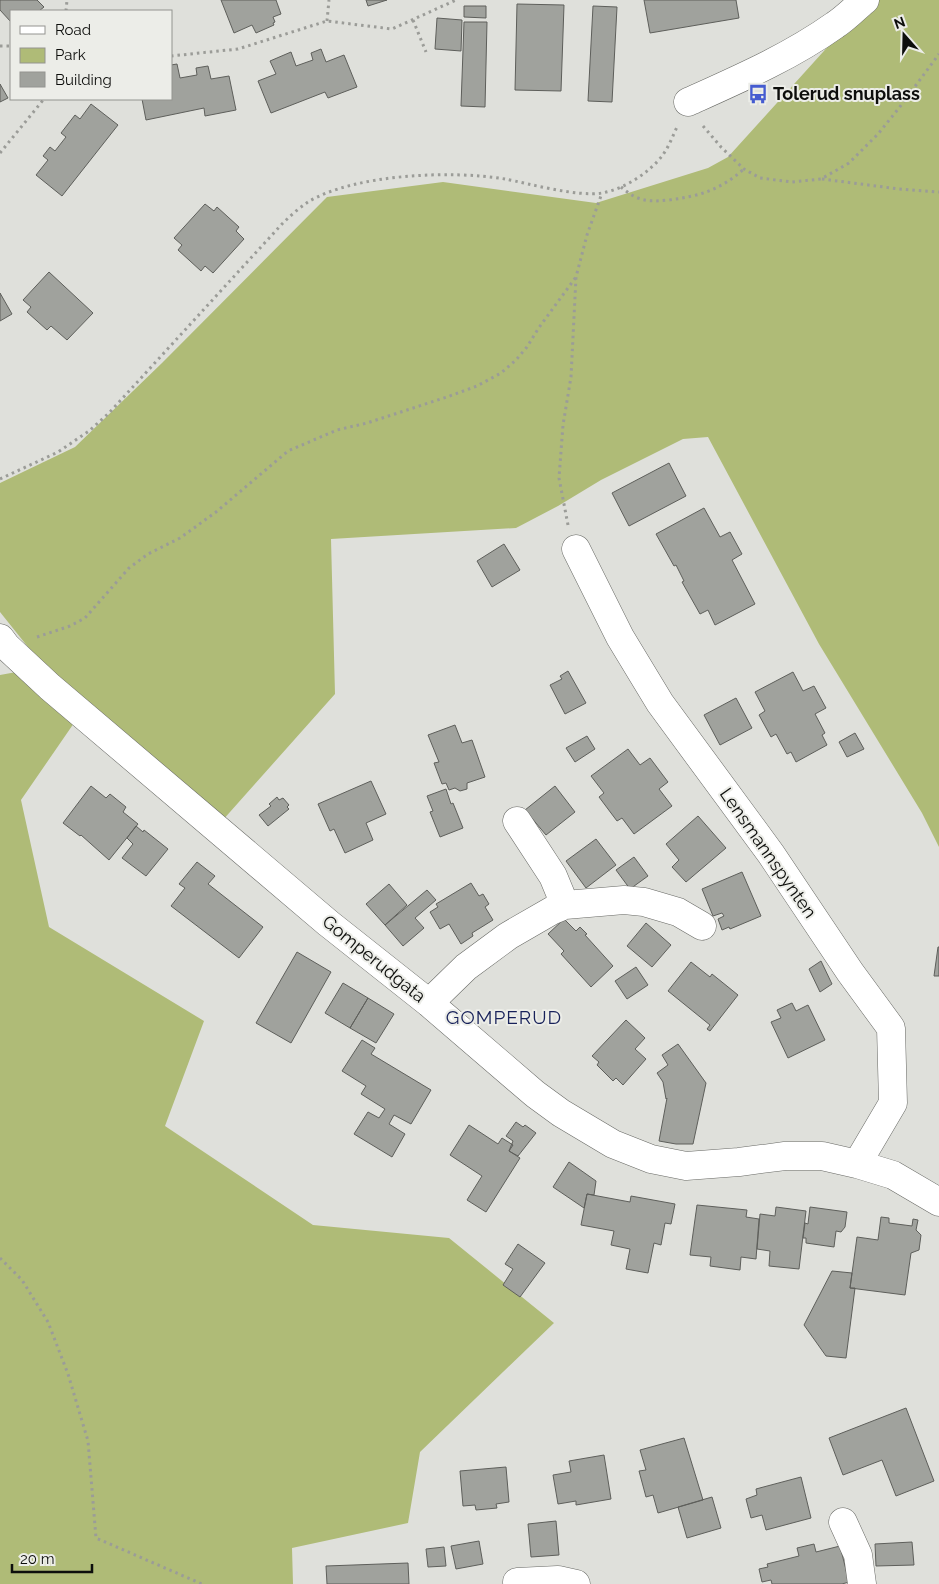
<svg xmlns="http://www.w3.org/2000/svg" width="939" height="1584" viewBox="0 0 939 1584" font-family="Raleway,sans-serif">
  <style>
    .green { fill: #afbb77 }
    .building { fill: #a0a29d; stroke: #5e5f5b }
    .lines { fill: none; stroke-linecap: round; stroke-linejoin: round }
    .minor-casing { stroke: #686965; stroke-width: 29 }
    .path { stroke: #9b9c98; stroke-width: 3; stroke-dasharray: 2.5 4; stroke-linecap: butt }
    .minor { stroke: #fff; stroke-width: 28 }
    .labels { text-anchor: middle; stroke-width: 4; stroke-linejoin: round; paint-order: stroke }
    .poi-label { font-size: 18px; font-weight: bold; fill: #0d0e0c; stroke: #ecede8; text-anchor: start }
    .street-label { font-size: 18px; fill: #0d0e0c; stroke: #ecede8 }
    .neighbourhood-label { font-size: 19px; letter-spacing: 1px; fill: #18225a; stroke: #ecede8 }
  </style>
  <rect width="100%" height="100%" fill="#dfe0db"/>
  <!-- green -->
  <path class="green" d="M870 0H939V847L922 813 819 644 708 437 683 439 601 480 558 506 516 528 331 539 335 694 222 821 83 710 21 800 49 927 204 1021 165 1126 313 1225 449 1238 554 1323 420 1452 408 1523 292 1548 293 1584H0V675L44 667 0 612V483L75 447 162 363 327 197 443 182 596 203 708 168 728 157Z"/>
  <!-- building -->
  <path class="building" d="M0 0H37L44 7 39 11H11V22L0 10Z
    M221 0H276L281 14 273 17 275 22 273 23 274 25 256 33 252 25 234 33Z
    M366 0H387L368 6Z
    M644 0H736L739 18 650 33Z
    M517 4 564 5 561 91 515 90Z
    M464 6H486V18L464 17Z
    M593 6 617 7 612 102 588 101Z
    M437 18 462 20 461 51 435 49Z
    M464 22H487L485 107 461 106Z
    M321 49 326 62 344 55 357 87 328 98 325 92 271 113 258 81 276 74 270 61 291 52 296 66 313 60 311 53Z
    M177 64 180 78 197 75 196 68 208 66 211 79 229 76 236 110 205 116 204 108 146 120 142 99H171V65Z
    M0 84 8 98 0 102Z
    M91 104 118 125 62 196 36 175 48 160 43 156 50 147 55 151 66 137 61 133 75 115 80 119Z
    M205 204 214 211 217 207 239 227 236 231 244 239 213 273 205 266 201 271 178 250 182 245 174 238Z
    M49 272 93 313 67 340 51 326 47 330 27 312 31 307 23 300Z
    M0 293 12 314 0 321Z
    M669 463 686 496 629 526 612 493Z
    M704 508 720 537 730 532 742 554 732 560 755 604 715 625 708 610 700 614 682 582 684 581 676 565 674 566 656 534Z
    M504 544 520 570 492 587 477 561Z
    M568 671 586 703 565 714 550 685 562 679 560 676Z
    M793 672 803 691 814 686 826 708 815 714 825 733 822 735 827 745 796 762 791 752 787 754 776 734 771 737 759 715 765 711 755 692Z
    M736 698 752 728 720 745 704 715Z
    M455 725 462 743 472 740 485 777 467 783V789L460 791 455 788 449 790 446 783 442 784 434 763 439 762 428 735Z
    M855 733 864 749 847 757 839 742Z
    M587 736 595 749 575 762 566 748Z
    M628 749 640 765 650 758 668 782 659 789 672 806 634 834 622 818 617 821 599 797 604 793 591 776Z
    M371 781 386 814 366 823 373 840 345 853 334 829 330 831 318 804Z
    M91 786 106 798 110 794 126 807 123 812 138 824 109 860 81 835 80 836 63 823Z
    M555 786 575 812 546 835 525 810Z
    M446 789 451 804 453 803 463 828 440 837 430 812 433 811 427 796Z
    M277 797 279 800 283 798 289 805 287 807 289 809 268 826 259 815 271 806 269 804Z
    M698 816 726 848 686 882 672 867 679 860 666 844Z
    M136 826 143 832 144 830 168 849 146 876 122 858 133 844 127 838Z
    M596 839 616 865 586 888 566 861Z
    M634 857 648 876 630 889 616 870Z
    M197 862 215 876 208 884 263 927 239 958 171 906 185 888 179 884Z
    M742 872 761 916 730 929 729 927 722 930 718 919 724 916 722 913 713 916 702 889Z
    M471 883 479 896 483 894 489 904 485 907 493 920 472 933 473 936 461 944 449 924 440 929 430 912 438 907 436 904Z
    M389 884 407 905 385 925 366 904Z
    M427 890 436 900 415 918 424 928 403 946 385 925Z
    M564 919 576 931 580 927 587 934 585 935 613 966 591 987 561 954 564 951 548 934Z
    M646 923 671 945 652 967 627 946Z
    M938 947H939V976H934Z
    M297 952 331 972 291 1043 256 1023Z
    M821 961 832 984 820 992 809 969Z
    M691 962 710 977 712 974 738 995 710 1031 707 1029 710 1025 668 991Z
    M636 967 648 985 627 999 615 981Z
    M343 983 368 998 350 1028 325 1013Z
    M368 998 394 1014 376 1043 350 1028Z
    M792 1003 796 1011 808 1005 825 1040 788 1058 771 1022 781 1018 777 1010Z
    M626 1020 645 1038 635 1049 646 1059 623 1085 616 1078 613 1081 597 1065 599 1062 592 1056Z
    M362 1040 375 1048 371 1054 431 1090 411 1124 394 1115 389 1124 405 1134 392 1157 354 1134 368 1112 379 1118 385 1109 361 1094 366 1086 342 1071Z
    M678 1044 706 1083 693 1144H676L659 1141 667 1098 666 1099 663 1082 657 1073 668 1065 662 1055Z
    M516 1122 523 1127 525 1125 536 1133 518 1156 509 1151 513 1141 506 1136Z
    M469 1125 498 1144 502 1138 513 1145 509 1151 520 1158 486 1212 467 1200 482 1176 450 1155Z
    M569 1162 596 1181 594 1195 587 1194 584 1208 553 1187Z
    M587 1194 630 1202 631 1196 675 1204 671 1224 665 1223 661 1245 654 1243 648 1273 626 1269 630 1249 611 1245 614 1231 581 1225Z
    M697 1205 747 1210 746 1217 759 1219 756 1259 741 1257 740 1270 710 1266 711 1257 690 1255Z
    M776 1207 806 1211 799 1269 769 1266 770 1251 757 1249 760 1214 775 1216Z
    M810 1207 847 1212 845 1227 841 1232 836 1231 834 1247 806 1243V1238H803L805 1223 808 1224Z
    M881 1217 889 1218V1223L912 1226 913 1219 918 1220 916 1230 921 1235 919 1250 911 1253 905 1295 850 1288 857 1237 878 1240Z
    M518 1244 545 1263 520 1297 503 1285 513 1269 505 1264Z
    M832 1271 852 1273 850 1288H855L846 1358 826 1356 804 1325Z
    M906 1408 934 1481 896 1496 882 1460 843 1475 829 1438Z
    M684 1438 703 1500 658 1513 653 1495 646 1497 639 1471 646 1470 640 1450Z
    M604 1455 611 1499 576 1505V1501L558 1504 553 1475 571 1472 569 1461Z
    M506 1467 509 1502 496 1504 497 1508 476 1510 475 1505 463 1506 460 1471Z
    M801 1477 811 1518 766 1530 762 1515 751 1518 746 1499 757 1495 756 1489Z
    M712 1497 721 1528 687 1538 678 1507Z
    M556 1521 559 1555 531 1557 528 1524Z
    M479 1541 483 1564 456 1569 451 1546Z
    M912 1542 914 1565 876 1566 875 1544Z
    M814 1544 816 1552 840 1546 849 1582 842 1584H772L771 1580 762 1582 759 1569 768 1567 767 1564 799 1556 797 1548Z
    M444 1547 446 1566 428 1567 426 1549Z
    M408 1563 409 1584H327L326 1566Z"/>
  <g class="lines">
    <defs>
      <path id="minor" d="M688 102C739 79 790 57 835 25 846 18 855 8 865 0
        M576 549 620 637 660 703 771 854 850 972 891 1028 893 1103 857 1164
        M0 638 6 646 50 687 328 923 429 1003 535 1094 561 1113 613 1144 651 1159 686 1166 739 1162 785 1156H822L857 1164 893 1175 939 1202
        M517 821 553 876 565 905
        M429 1003 466 967 508 936 553 910 565 905 624 900 644 902 678 912 702 926
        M843 1522 858 1555 862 1584
        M517 1582 558 1580 576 1584"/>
    </defs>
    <!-- minor casing -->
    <use href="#minor" class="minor-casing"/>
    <!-- path -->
    <path class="path" d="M66 11 67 0
      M413 20 426 52
      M327 21 329 0
      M0 46H11
      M171 56 238 49 327 21 392 29 456 0
      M703 126 721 147 744 169 760 178 792 182 821 179 849 163 878 134 899 108 939 54
      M0 153 44 99
      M822 179 899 189 939 192
      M621 187C626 191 632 196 638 198 648 202 658 201 669 200 700 196 720 190 744 169
      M0 479 58 452 89 431 109 413 282 224C290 216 299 208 308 202 354 174 452 170 505 179 531 184 577 197 602 193 624 189 649 173 662 156 669 147 673 135 678 125
      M568 525 559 478 563 425 571 377 576 277 587 235 602 193
      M37 637 70 626 85 618 129 568 148 554 180 538 216 512 288 451 337 430 367 423 447 397 477 386 501 373 516 360 527 347 538 329 576 277
      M0 1258 22 1280 48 1322 68 1374 88 1441 96 1538 202 1584"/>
    <!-- minor -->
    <use href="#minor" class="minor"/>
  </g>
  <!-- icons -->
  <defs>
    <symbol id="bus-bare" viewBox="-9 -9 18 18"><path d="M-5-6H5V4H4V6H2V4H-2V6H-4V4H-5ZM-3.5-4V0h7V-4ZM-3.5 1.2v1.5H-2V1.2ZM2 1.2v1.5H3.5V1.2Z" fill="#455cd0" stroke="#ecede8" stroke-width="2.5" paint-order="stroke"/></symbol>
  </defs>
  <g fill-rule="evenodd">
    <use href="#bus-bare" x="744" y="80" width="28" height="28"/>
  </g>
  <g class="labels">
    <!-- poi labels -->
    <g class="poi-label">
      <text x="773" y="100">Tolerud snuplass</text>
    </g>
    <!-- street labels -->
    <g class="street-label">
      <text transform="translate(768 853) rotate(55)" y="6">Lensmannspynten</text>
      <text transform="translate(374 959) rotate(39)" y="6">Gomperudgata</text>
    </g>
    <!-- neighbourhood labels -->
    <g class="neighbourhood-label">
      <text x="504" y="1024">GOMPERUD</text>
    </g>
  </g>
  <!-- legend -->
  <rect x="10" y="10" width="162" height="90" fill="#ecede8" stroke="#939490"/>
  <rect x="20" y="26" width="25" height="8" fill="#ffffff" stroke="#939490"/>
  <text x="55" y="35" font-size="15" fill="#0d0e0c">Road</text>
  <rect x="20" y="48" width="25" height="15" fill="#afbb77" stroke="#939490"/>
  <text x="55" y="60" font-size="15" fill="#0d0e0c">Park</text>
  <rect x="20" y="72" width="25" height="15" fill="#a0a29d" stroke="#939490"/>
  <text x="55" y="85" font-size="15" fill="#0d0e0c">Building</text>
  <!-- north arrow -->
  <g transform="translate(904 35) rotate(340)" stroke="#ecede8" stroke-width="4" paint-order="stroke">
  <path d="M0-4L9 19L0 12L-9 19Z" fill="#0d0e0c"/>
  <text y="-8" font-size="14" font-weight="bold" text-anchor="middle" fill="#0d0e0c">N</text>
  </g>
  <!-- scale -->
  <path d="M12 1564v8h80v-8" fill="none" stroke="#0d0e0c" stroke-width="2.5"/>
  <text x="20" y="1564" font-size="15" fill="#0d0e0c" stroke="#ecede8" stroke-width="4" paint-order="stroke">20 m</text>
</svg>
